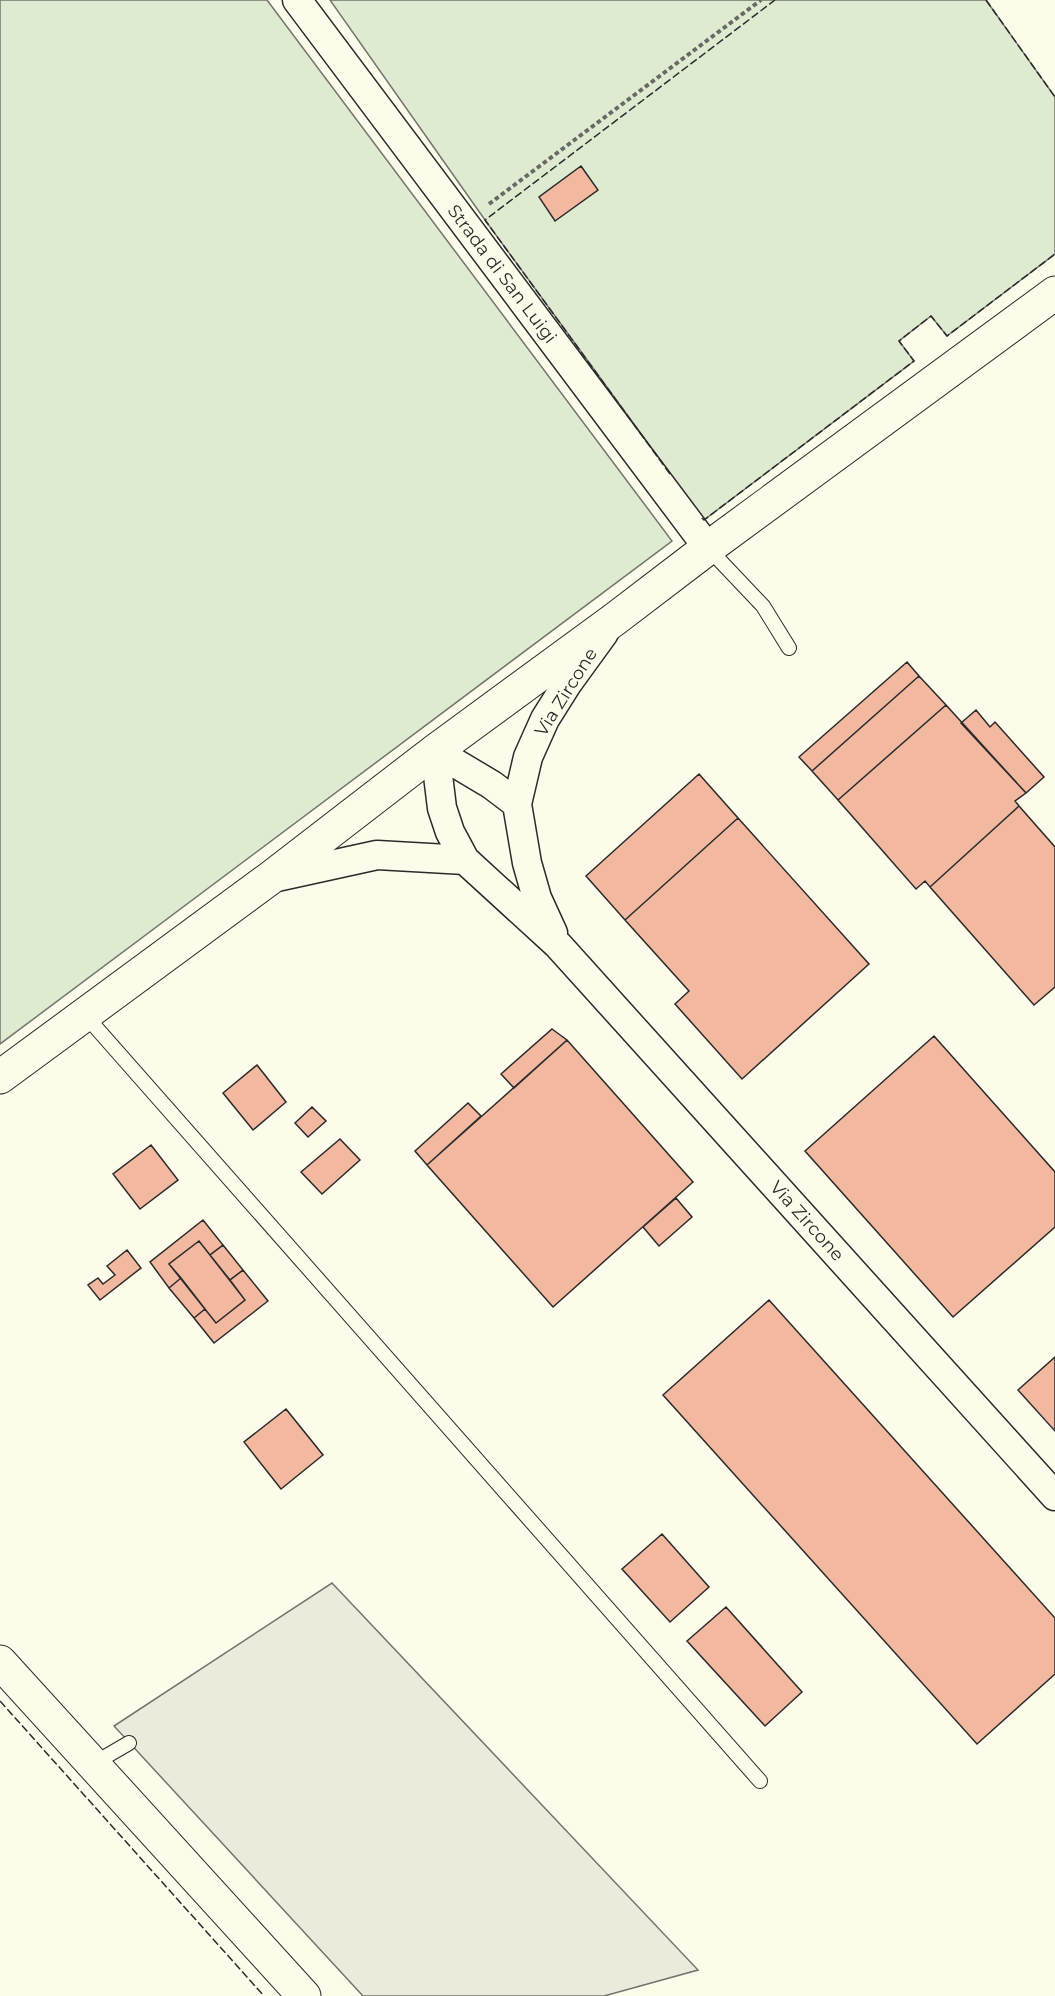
<svg xmlns="http://www.w3.org/2000/svg" width="1055" height="1996" viewBox="0 0 1055 1996" font-family="Montserrat,sans-serif">
  <style>
    .green { fill: #deebd1; stroke: #74746e; stroke-width: 1.5 }
    .parking { fill: #eceadb; stroke: #74746e; stroke-width: 1.5 }
    .building { fill: #f2b8a0; stroke: #2b2b2b; stroke-width: 1.5 }
    .lines { fill: none; stroke-linecap: round; stroke-linejoin: round }
    .service-casing { stroke: #2b2b2b; stroke-width: 16 }
    .minor-casing { stroke: #2b2b2b; stroke-width: 31 }
    .secondary-casing { stroke: #2b2b2b; stroke-width: 35 }
    .trunk-casing { stroke: #2b2b2b; stroke-width: 35 }
    .path { stroke: #6a6964; stroke-width: 4; stroke-dasharray: 4.5 3; stroke-linecap: butt }
    .service { stroke: #fdfbea; stroke-width: 14 }
    .minor { stroke: #fdfbea; stroke-width: 28 }
    .secondary { stroke: #fdfbea; stroke-width: 33 }
    .trunk { stroke: #fdfbea; stroke-width: 33 }
    .fence { stroke: #2b2b2b; stroke-width: 1.5; stroke-dasharray: 8 3; stroke-linecap: butt }
    .labels { text-anchor: middle; stroke-width: 4.5; stroke-linejoin: round; paint-order: stroke }
    .street-label { font-size: 18px; fill: #2b2b2b; stroke: #fdfbea }
  </style>
  <rect width="100%" height="100%" fill="#fdfbea"/>
  <!-- green -->
  <path class="green" d="M0 0H267L672 541 0 1044Z
    M330 0H986L1055 97V254L947 336 931 316 899 341 914 361 704 520 485 220Z"/>
  <!-- parking -->
  <path class="parking" d="M332 1583 698 1970 604 1996H363L114 1726Z"/>
  <!-- building -->
  <path class="building" d="M581 166 598 190 555 221 539 197Z
    M907 662 919 676 812 771 799 757Z
    M919 676 946 705 838 800 812 771Z
    M946 705 1026 793 1015 801 1019 806 930 887 925 881 916 889 838 800Z
    M976 710 990 727 995 722 1044 777 1026 793 961 723Z
    M699 774 738 818 625 920 586 876Z
    M1019 806 1055 847V987L1034 1005 930 887Z
    M738 818 869 964 742 1079 675 1004 689 991 625 920Z
    M552 1029 567 1040 514 1088 501 1074Z
    M934 1036 1055 1172V1227L953 1317 805 1151Z
    M567 1040 693 1182 553 1307 427 1165Z
    M257 1065 286 1102 253 1130 223 1093Z
    M468 1103 481 1116 427 1165 415 1151Z
    M312 1107 326 1121 308 1137 295 1123Z
    M340 1139 360 1160 322 1194 301 1172Z
    M151 1145 178 1180 140 1209 113 1174Z
    M676 1198 692 1217 659 1246 643 1227Z
    M203 1220 223 1245 210 1255 199 1241 169 1264 181 1278 169 1288 150 1262Z
    M199 1241 245 1300 216 1323 169 1264Z
    M223 1245 243 1270 230 1280 210 1255Z
    M127 1250 141 1268 100 1300 88 1285 98 1278 103 1284 115 1275 107 1266Z
    M243 1270 268 1301 214 1343 194 1318 205 1309 216 1323 245 1300 230 1280Z
    M181 1278 205 1309 194 1318 169 1288Z
    M769 1300 1055 1618V1674L977 1744 663 1395Z
    M1055 1357V1431L1018 1390Z
    M286 1409 323 1455 281 1489 244 1442Z
    M662 1534 709 1587 670 1622 622 1569Z
    M726 1607 802 1692 765 1726 687 1641Z"/>
  <g class="lines">
    <defs>
      <path id="service" d="M708 548 763 606 789 648
        M85 1015 760 1781
        M93 1764 129 1743"/>
      <path id="minor" d="M297 0 708 548
        M435 751 442 808 450 832 465 860 558 945 1055 1496
        M435 751 492 785 517 804
        M272 878 377 855 465 860
        M553 933 537 898 527 863 517 804 528 757 545 719 567 684 604 633"/>
      <path id="secondary" d="M0 1077 269 879 435 751 615 619 708 548 1055 293"/>
      <path id="trunk" d="M0 1662 304 1996"/>
    </defs>
    <!-- service casing -->
    <use href="#service" class="service-casing"/>
    <!-- minor casing -->
    <use href="#minor" class="minor-casing"/>
    <!-- secondary casing -->
    <use href="#secondary" class="secondary-casing"/>
    <!-- trunk casing -->
    <use href="#trunk" class="trunk-casing"/>
    <!-- path -->
    <path class="path" d="M489 204 761 0"/>
    <!-- service -->
    <use href="#service" class="service"/>
    <!-- minor -->
    <use href="#minor" class="minor"/>
    <!-- secondary -->
    <use href="#secondary" class="secondary"/>
    <!-- trunk -->
    <use href="#trunk" class="trunk"/>
    <!-- fence -->
    <path class="fence" d="M986 0 1055 97
      M670 474 485 220 775 0
      M702 518 704 520 914 361 899 341 931 316 947 336 1055 254
      M0 1701 264 1996"/>
  </g>
  <g class="labels">
    <!-- street labels -->
    <g class="street-label">
      <text transform="translate(502 274) rotate(53)" y="6">Strada di San Luigi</text>
      <text transform="translate(566 692) rotate(-58)" y="6">Via Zircone</text>
      <text transform="translate(807 1221) rotate(48)" y="6">Via Zircone</text>
    </g>
  </g>
</svg>
